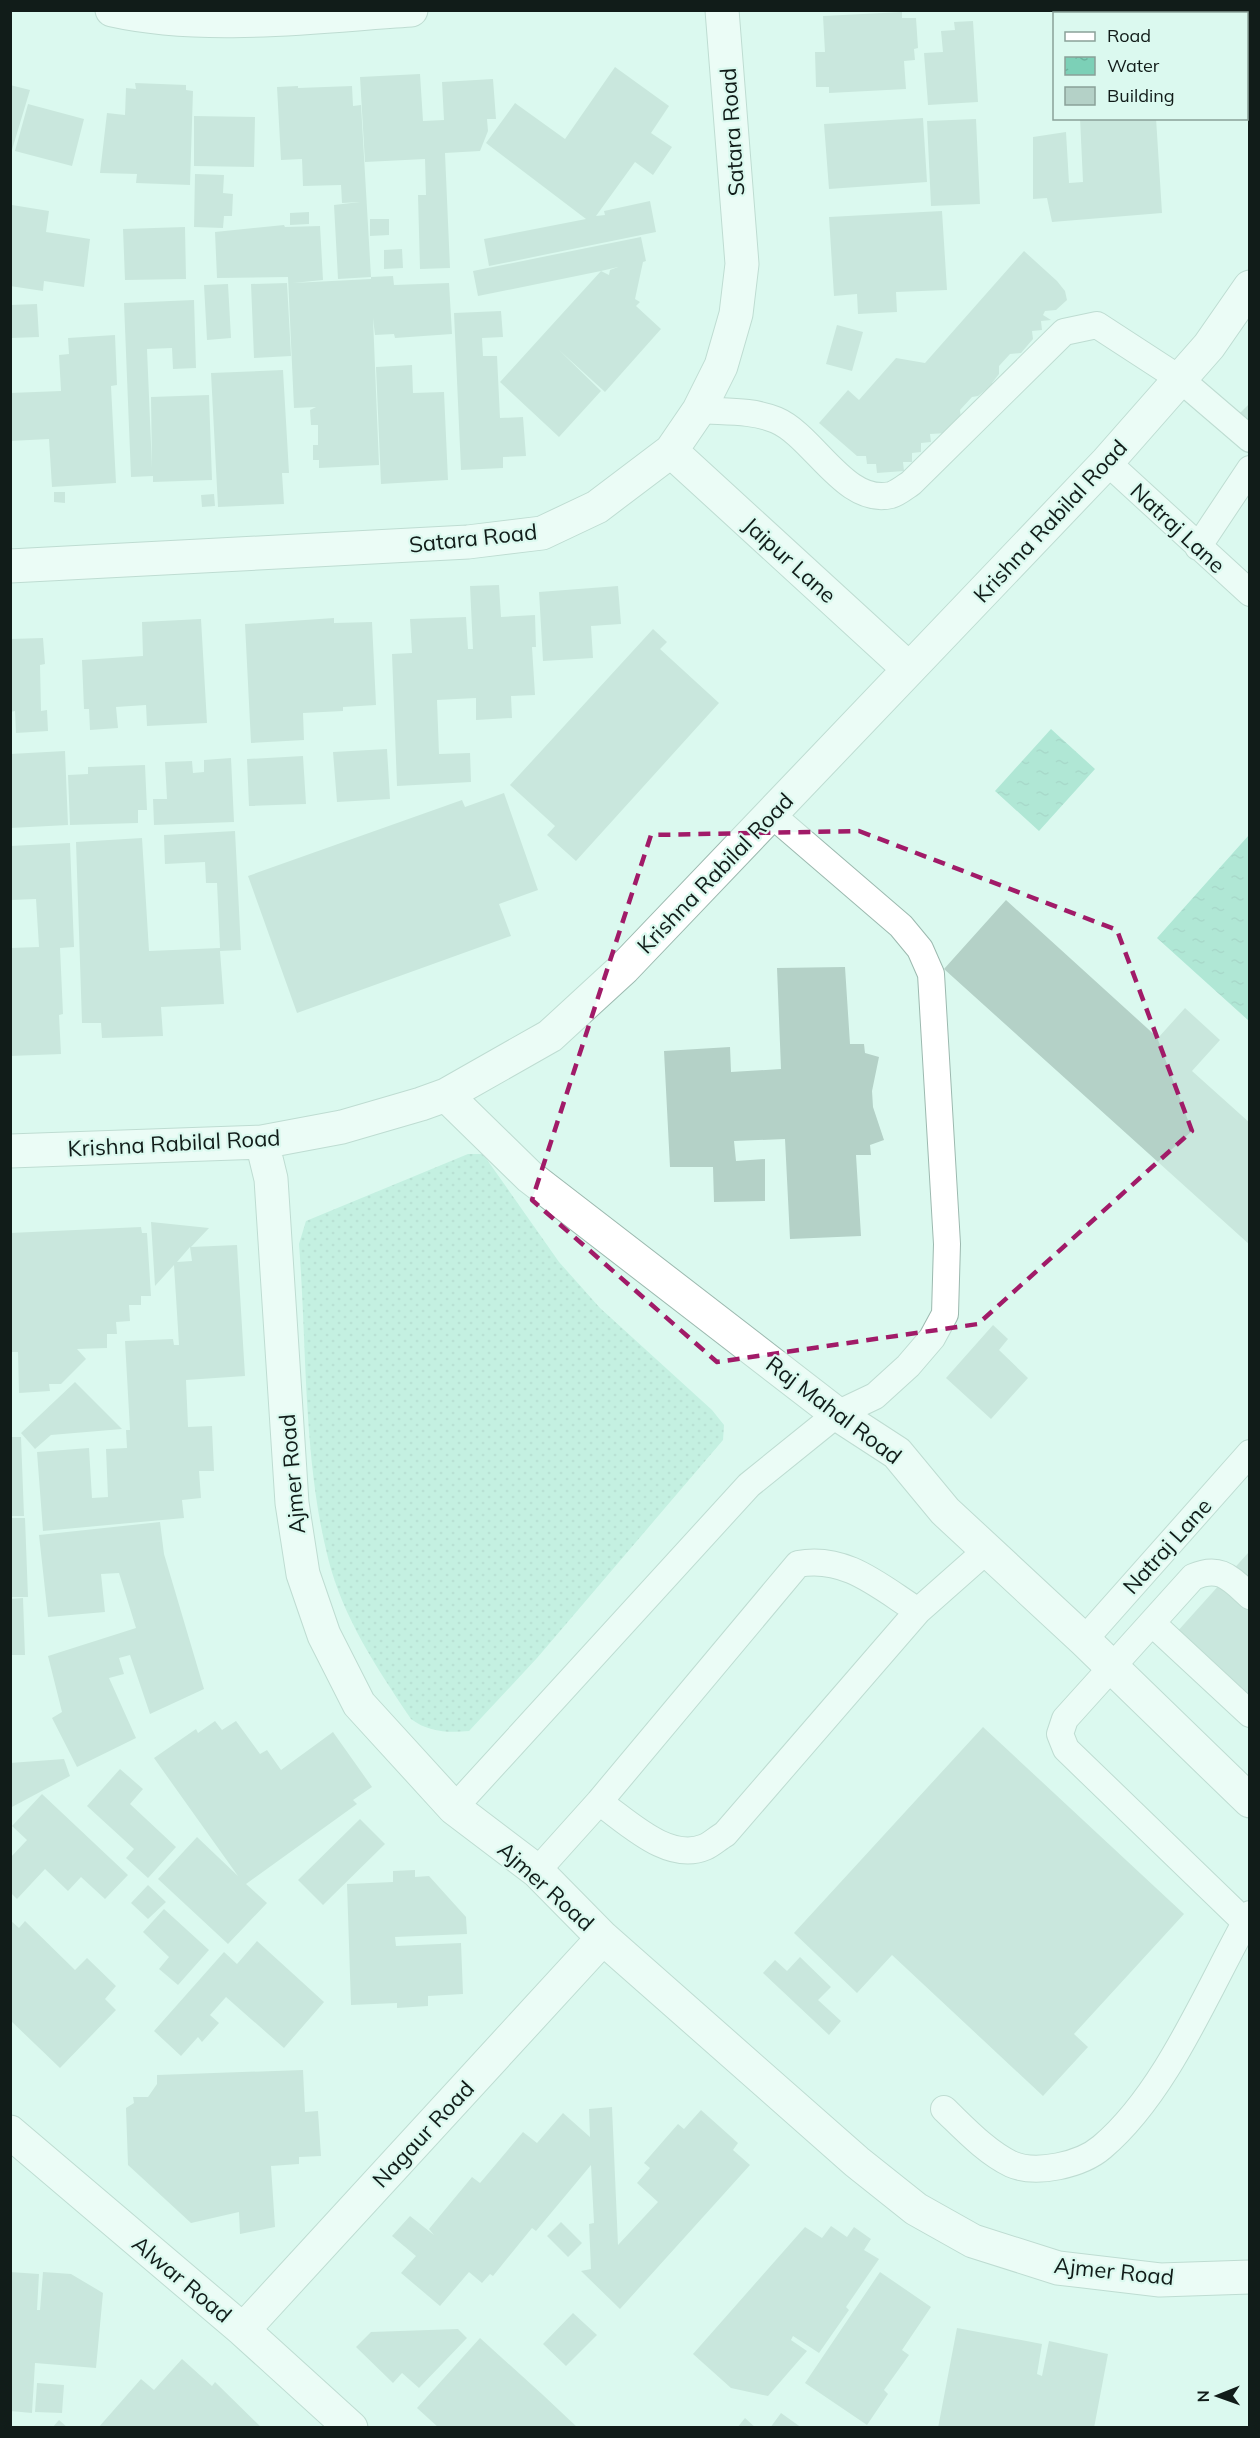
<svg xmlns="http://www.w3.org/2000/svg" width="1260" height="2438" viewBox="0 0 1260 2438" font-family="Mulish,sans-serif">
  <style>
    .grass { fill: url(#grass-dots) }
    .water { fill: url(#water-ripples) }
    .building { fill: #b4d1c7; fill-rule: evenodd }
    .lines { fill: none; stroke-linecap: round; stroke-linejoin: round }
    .lane-casing { stroke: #9cb9af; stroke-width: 28 }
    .street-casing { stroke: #9cb9af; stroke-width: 35 }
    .lane { stroke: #fff; stroke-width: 26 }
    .street { stroke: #fff; stroke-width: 33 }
    .marked { fill: none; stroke: #a11b68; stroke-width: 4.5; stroke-dasharray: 12 8; stroke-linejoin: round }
    .labels { text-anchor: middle; stroke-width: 4.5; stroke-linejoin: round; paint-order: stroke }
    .street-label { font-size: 22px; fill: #111c19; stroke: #dbf9ef }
  </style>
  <defs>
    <pattern id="grass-dots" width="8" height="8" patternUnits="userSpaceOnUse" patternTransform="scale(1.5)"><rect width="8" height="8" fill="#a8e4d1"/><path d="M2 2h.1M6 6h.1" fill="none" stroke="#90c3b3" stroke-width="1.8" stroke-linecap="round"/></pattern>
    <pattern id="water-ripples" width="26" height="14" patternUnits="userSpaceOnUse" patternTransform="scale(1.5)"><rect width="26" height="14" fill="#7cd0b7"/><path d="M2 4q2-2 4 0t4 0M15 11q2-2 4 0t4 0" fill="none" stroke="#6ab29d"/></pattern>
  </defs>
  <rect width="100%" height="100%" fill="#dbf9ef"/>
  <!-- grass -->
  <path class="grass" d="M468 1154H483L559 1262 600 1308 712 1410 724 1425 723 1440 537 1658 469 1731C448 1733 428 1732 411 1719 377 1668 343 1618 328 1558 303 1458 307 1347 299 1244L306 1221Z"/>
  <!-- water -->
  <path class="water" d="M1051 729 1095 769 1039 831 995 791Z
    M1249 835V1021L1157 938Z"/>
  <!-- building -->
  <path class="building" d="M1075 10H1149V14H1075Z
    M902 12V18H916L918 48 914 49 915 60 904 61 906 89 829 93V87H816L815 52H825L823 16Z
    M973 21 978 102 928 105 924 53 943 52 941 31 955 30 954 22Z
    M615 67 669 106 651 133 672 147 653 175 635 162 596 216 605 215 604 211 650 201 656 232 489 266 484 239 586 219 486 143 515 103 565 139Z
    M420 74 423 121 444 120 442 82 493 79 496 119H487L488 131 480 151 445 153 450 268 420 269 418 195H426L425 159 365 162 360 77Z
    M135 83 186 85V90L193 91 190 185 136 183 137 174 100 173 107 113 125 115 126 88 136 89Z
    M10 85 30 90 11 153H10Z
    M298 86V88L352 86 353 106 361 105 371 277 338 279 334 205 360 202 342 203 341 185 303 186 302 159 281 160 277 87Z
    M28 104 84 119 72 166 15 151Z
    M194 116 255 117 254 167 194 166Z
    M923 118 927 182 829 189 824 124Z
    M1080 118H1156L1162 213 1052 222 1047 198 1033 199V137L1066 132 1069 183 1083 182Z
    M976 119 980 204 931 206 927 121Z
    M195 174 224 175 223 193 233 194 232 216H224L223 228 194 227Z
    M12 205 49 211 46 232 90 239 84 287 44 281 43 291 10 286Z
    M942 211 947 290 896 292 897 312 858 314 857 294 834 296 829 217Z
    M309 212V224L290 225V213Z
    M370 219H389V235L370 236Z
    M284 225 285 227 320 226 323 280 293 283 371 279V277L393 276 394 285 449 283 452 334 395 338 394 334 375 335 373 318 379 465 319 468V460H313V445H318V425H311L310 410 316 407 294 408 288 277 217 278 215 232Z
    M185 227 186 279 125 280 123 229Z
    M641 237 646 261 643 262 635 299 640 302 636 306 661 329 605 392 559 350 601 391 559 437 500 382 601 271 478 296 473 271ZM618 267 610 270 609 275 601 271Z
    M402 249 403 268 384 269V250Z
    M1024 251 1057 281 1065 291 1067 300 1056 310 1045 311 1043 315 1051 320 1041 321 1042 330 1032 331 1033 339 1021 353 1010 354 999 366V374L992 383 993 384 978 396 972 397 960 410 961 419 948 433 930 434 931 442 921 443V452L912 453V462H903L904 471 877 473 876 464H867L866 456H857L819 423 848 390 859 400 896 358 925 363Z
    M287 283 291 356 254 358 251 284Z
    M228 284 231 338 207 340 204 285Z
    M194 300 196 368 173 369 172 348 147 349 152 468 151 397 209 395 212 480 153 482V476L131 477 124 303Z
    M37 304 39 337 10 338V305Z
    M501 311 503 337 482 338 483 356H497L500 418 523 417 526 456 503 457V468L461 470 454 313Z
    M837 325 863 332 852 371 826 364Z
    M115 335 117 385 111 386 116 483 52 487 49 439 10 441V393L61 391 59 355 69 354 68 338Z
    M412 365 413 393 444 392 448 480 381 484 376 367Z
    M283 370 289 473H282L284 504 218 507 211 373Z
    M1250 403V424L1239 414Z
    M54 492H65V503L54 502Z
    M214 494 215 506 202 507 201 495Z
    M499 585 501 617 535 615 536 647H532L535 695 511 696 512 718 476 720V698L437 700 439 754 470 753 471 782 397 786 392 654 412 653 410 619 466 617 468 649H473L470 586Z
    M618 586 621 624 591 626 593 658 543 661 539 592Z
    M334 618V623L372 622 376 705 343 707V711L303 713 304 740 251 743 245 624Z
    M201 619 207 723 147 726 146 705 116 707 118 728 90 730 89 709H84L82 660 143 656 142 622Z
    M653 629 667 642 660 649 719 703 576 861 547 835 555 826 510 785Z
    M43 638 45 664 40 665 41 711 47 710 48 731 16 733 15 711 10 712V639Z
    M387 749 390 799 337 802 333 752Z
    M65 751 68 825 10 828V754Z
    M303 756 306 804 249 806 247 759Z
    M231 758 234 822 154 825 153 799H167L165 762 192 761 193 773 204 772V760Z
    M145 765 147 810H138V823L70 825 68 775 88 774V767Z
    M504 793 538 890 499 904 511 936 297 1013 248 876 462 800 465 807Z
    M235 831 241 950 220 951 224 1004 161 1007 163 1036 102 1038 101 1023H82L76 842 142 838 149 951 220 948 217 883H206L205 862 165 864 164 835Z
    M70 843 74 947 60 948 63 1014 59 1015 61 1054 10 1056V948L39 947 36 899 10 900V846Z
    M1006 900 1158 1038 1185 1008 1220 1040 1192 1071 1250 1123V1245L944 969Z
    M845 967 850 1044H864L865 1053 879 1057 872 1091 873 1107 884 1140 870 1145 871 1155H856L861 1236 790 1239 785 1139 734 1141 736 1161 765 1159V1201L714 1202 713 1167H670L664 1051 730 1047 731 1072 781 1069 777 968Z
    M151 1222 209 1228 191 1247 237 1245 245 1376 186 1380 188 1427 212 1426 214 1471H199L201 1498 182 1500 184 1518 43 1531 37 1452 89 1448 92 1498 108 1497 106 1449 127 1448 126 1430H130L125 1341 173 1339 174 1345H179L174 1265 155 1286ZM190 1247 192 1261 177 1262Z
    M141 1227 142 1233H147L151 1296H141V1305H129L130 1321 116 1322 117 1334H107V1348L77 1349 86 1359 61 1384H49L50 1391 19 1393 18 1352H10V1233Z
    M993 1325 1008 1339 999 1350 1028 1378 991 1419 946 1378Z
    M75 1382 122 1429 51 1435 35 1449 21 1433Z
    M10 1437H21L24 1516H10Z
    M10 1518H25L28 1597H10Z
    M160 1522 164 1554 204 1689 150 1714 130 1655 119 1658 124 1674 109 1678 136 1738 77 1767 52 1718 62 1712 48 1656 136 1628 119 1573 101 1574 105 1612 48 1617 39 1535Z
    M1248 1553 1250 1555V1698L1176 1633Z
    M23 1598 25 1655H10V1599Z
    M215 1721 222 1730 236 1721 260 1754 267 1750 281 1770 333 1732 372 1787 353 1800 357 1804 246 1884 267 1903 228 1944 158 1879 197 1837 238 1876 154 1758 196 1729 198 1733Z
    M983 1727 1184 1914 1074 2034 1088 2047 1043 2096 892 1955 857 1993 794 1933Z
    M64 1759 70 1776 10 1808V1763Z
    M120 1769 143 1789 130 1804 176 1847 148 1878 126 1858 134 1849 87 1806Z
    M42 1794 128 1875 105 1899 81 1877 68 1891 45 1869 17 1899 10 1892V1858L27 1840 12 1826Z
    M360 1819 385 1844 323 1905 298 1880Z
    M415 1870V1877L429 1876 466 1917 467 1934 395 1937 396 1946 461 1943 463 1994 428 1996V2006L397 2008V2003L351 2005 347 1884 393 1882V1871Z
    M148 1885 166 1902 148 1919 131 1903Z
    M164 1909 209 1950 178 1985 159 1969 169 1957 143 1932Z
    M10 1920 19 1928 25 1921 75 1970 87 1958 116 1986 105 1999 116 2010 60 2068 10 2020Z
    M257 1941 324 2002 284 2048 226 1997 210 2015 219 2023 202 2042 198 2037 181 2056 154 2031 224 1952 237 1964Z
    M800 1957 831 1987 818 2000 841 2021 829 2035 763 1973 775 1960 787 1971Z
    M303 2070 305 2112 318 2111 321 2156 299 2157V2164L271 2166 275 2227 240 2234 239 2212 191 2223 128 2165 126 2108 134 2103 133 2097H148L157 2084V2075Z
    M612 2107 618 2245 658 2202 637 2183 650 2168 644 2163 678 2124 684 2129 701 2110 738 2143 733 2150 750 2165 620 2309 581 2271 591 2269 589 2224 594 2223 591 2165 536 2231 532 2228 493 2276 490 2274 482 2283 469 2272 440 2306 401 2273 416 2256 392 2236 410 2216 434 2235 429 2229 472 2177 480 2183 523 2132 537 2143 563 2113 590 2137 589 2109Z
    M561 2222 582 2243 568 2257 547 2236Z
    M831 2226 847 2237 854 2227 871 2239 864 2250 879 2259 846 2307 849 2310 819 2353 793 2336 791 2340 807 2351 768 2396 731 2388 693 2354 805 2227 822 2238Z
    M10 2272 39 2274 37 2310H40L43 2272 71 2274 103 2293 96 2368 35 2363 32 2413 10 2411Z
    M880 2272 931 2307 902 2350 909 2355 884 2390 888 2394 867 2425 805 2383Z
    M573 2313 597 2335 566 2366 543 2344Z
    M957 2328 1042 2344 1037 2374 1042 2376 1049 2341 1108 2354 1094 2428H938Z
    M458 2329 467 2338 419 2388 402 2373 393 2383 356 2347 371 2332Z
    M480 2338 543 2395 578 2428H439L417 2408Z
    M182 2359 212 2386 215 2382 262 2428H98L141 2379 154 2390Z
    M37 2383 64 2385 62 2413 35 2412Z
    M781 2413 802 2428H770Z
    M745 2418 756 2428H737Z
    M59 2420 68 2428H52Z"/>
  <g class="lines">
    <defs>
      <path id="lane" d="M699 410C724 412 752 410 776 420 814 436 845 506 891 495 898 493 905 487 911 483L1064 332 1097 325 1180 379 1250 439
        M1107 462 1250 593
        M1198 547 1250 469
        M1153 1624 1250 1714
        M1084 1640 1250 1453
        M599 1802C627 1821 668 1863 705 1847 712 1844 718 1838 725 1834L918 1611 987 1550
        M454 1808 749 1485 837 1414 875 1396 908 1366 932 1338 945 1314 947 1244 931 974 920 949 901 926 772 815
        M537 1871 599 1802 798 1564C846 1555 880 1587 918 1611
        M1245 1922 1066 1749 1060 1734 1065 1719 1193 1577C1220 1565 1230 1578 1250 1596
        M944 2109C964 2128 986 2152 1011 2164 1036 2175 1081 2165 1102 2147 1167 2092 1208 1988 1250 1914"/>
      <path id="street" d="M112 10C206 31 316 16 411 10
        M671 451 909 669
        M10 566 468 542 542 533 597 507 671 451 699 410 721 366 736 314 742 264 722 10
        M446 1095 530 1177 837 1414 897 1453 945 1511 1084 1640 1250 1801
        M262 1142 271 1179 292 1503 303 1574 324 1635 359 1704 454 1808 537 1871 603 1938 857 2162 916 2209 973 2241 1058 2268 1160 2280 1250 2277
        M10 1151 262 1142 342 1127 421 1104 446 1095 550 1036 624 968 1107 462 1209 346 1250 287
        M10 2132 243 2330 351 2428
        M243 2330 603 1938"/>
    </defs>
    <!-- lane casing -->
    <use href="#lane" class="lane-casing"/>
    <!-- street casing -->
    <use href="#street" class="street-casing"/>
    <!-- lane -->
    <use href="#lane" class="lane"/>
    <!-- street -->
    <use href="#street" class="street"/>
  </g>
  <!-- marked area -->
  <path d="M0 0H1260V2438H0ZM859 831 1117 930 1192 1131 978 1324 717 1362 532 1200 651 835Z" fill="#dbf9ef" fill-opacity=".55" fill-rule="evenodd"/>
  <path class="marked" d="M859 831 1117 930 1192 1131 978 1324 717 1362 532 1200 651 835Z"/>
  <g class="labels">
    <!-- street labels -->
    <g class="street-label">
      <text transform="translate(732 132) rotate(-94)" y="8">Satara Road</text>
      <text transform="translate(1050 521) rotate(-47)" y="8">Krishna Rabilal Road</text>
      <text transform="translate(1178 528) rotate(43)" y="8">Natraj Lane</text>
      <text transform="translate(473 538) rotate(-6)" y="8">Satara Road</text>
      <text transform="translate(790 560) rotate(42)" y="8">Jaipur Lane</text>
      <text transform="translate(715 873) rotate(-46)" y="8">Krishna Rabilal Road</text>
      <text transform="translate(174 1143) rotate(-3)" y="8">Krishna Rabilal Road</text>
      <text transform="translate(834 1410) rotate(37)" y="8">Raj Mahal Road</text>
      <text transform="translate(292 1474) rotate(-95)" y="8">Ajmer Road</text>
      <text transform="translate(1167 1546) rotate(-48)" y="8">Natraj Lane</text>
      <text transform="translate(546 1886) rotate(42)" y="8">Ajmer Road</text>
      <text transform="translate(423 2134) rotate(-47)" y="8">Nagaur Road</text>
      <text transform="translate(1114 2271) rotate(6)" y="8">Ajmer Road</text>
      <text transform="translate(182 2279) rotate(40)" y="8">Alwar Road</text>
    </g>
  </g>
  <!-- border -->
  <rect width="1260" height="2438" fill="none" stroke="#111c19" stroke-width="24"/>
  <!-- legend -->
  <rect x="1053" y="12" width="195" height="108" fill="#dbf9ef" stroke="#8aa199" stroke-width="1.5"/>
  <rect x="1065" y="32" width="30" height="9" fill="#ffffff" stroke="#8aa199" stroke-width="1.5"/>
  <text x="1107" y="42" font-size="18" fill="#111c19">Road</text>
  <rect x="1065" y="57" width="30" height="18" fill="url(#water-ripples)" stroke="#8aa199" stroke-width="1.5"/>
  <text x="1107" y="72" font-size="18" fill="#111c19">Water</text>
  <rect x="1065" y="87" width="30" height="18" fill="#b4d1c7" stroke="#8aa199" stroke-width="1.5"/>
  <text x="1107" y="102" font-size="18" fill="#111c19">Building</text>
  <!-- north arrow -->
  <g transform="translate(1218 2396) rotate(269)" stroke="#dbf9ef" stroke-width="4.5" paint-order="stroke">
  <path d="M0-4.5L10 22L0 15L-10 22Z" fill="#111c19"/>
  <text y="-9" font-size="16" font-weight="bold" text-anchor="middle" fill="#111c19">N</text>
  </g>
</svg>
